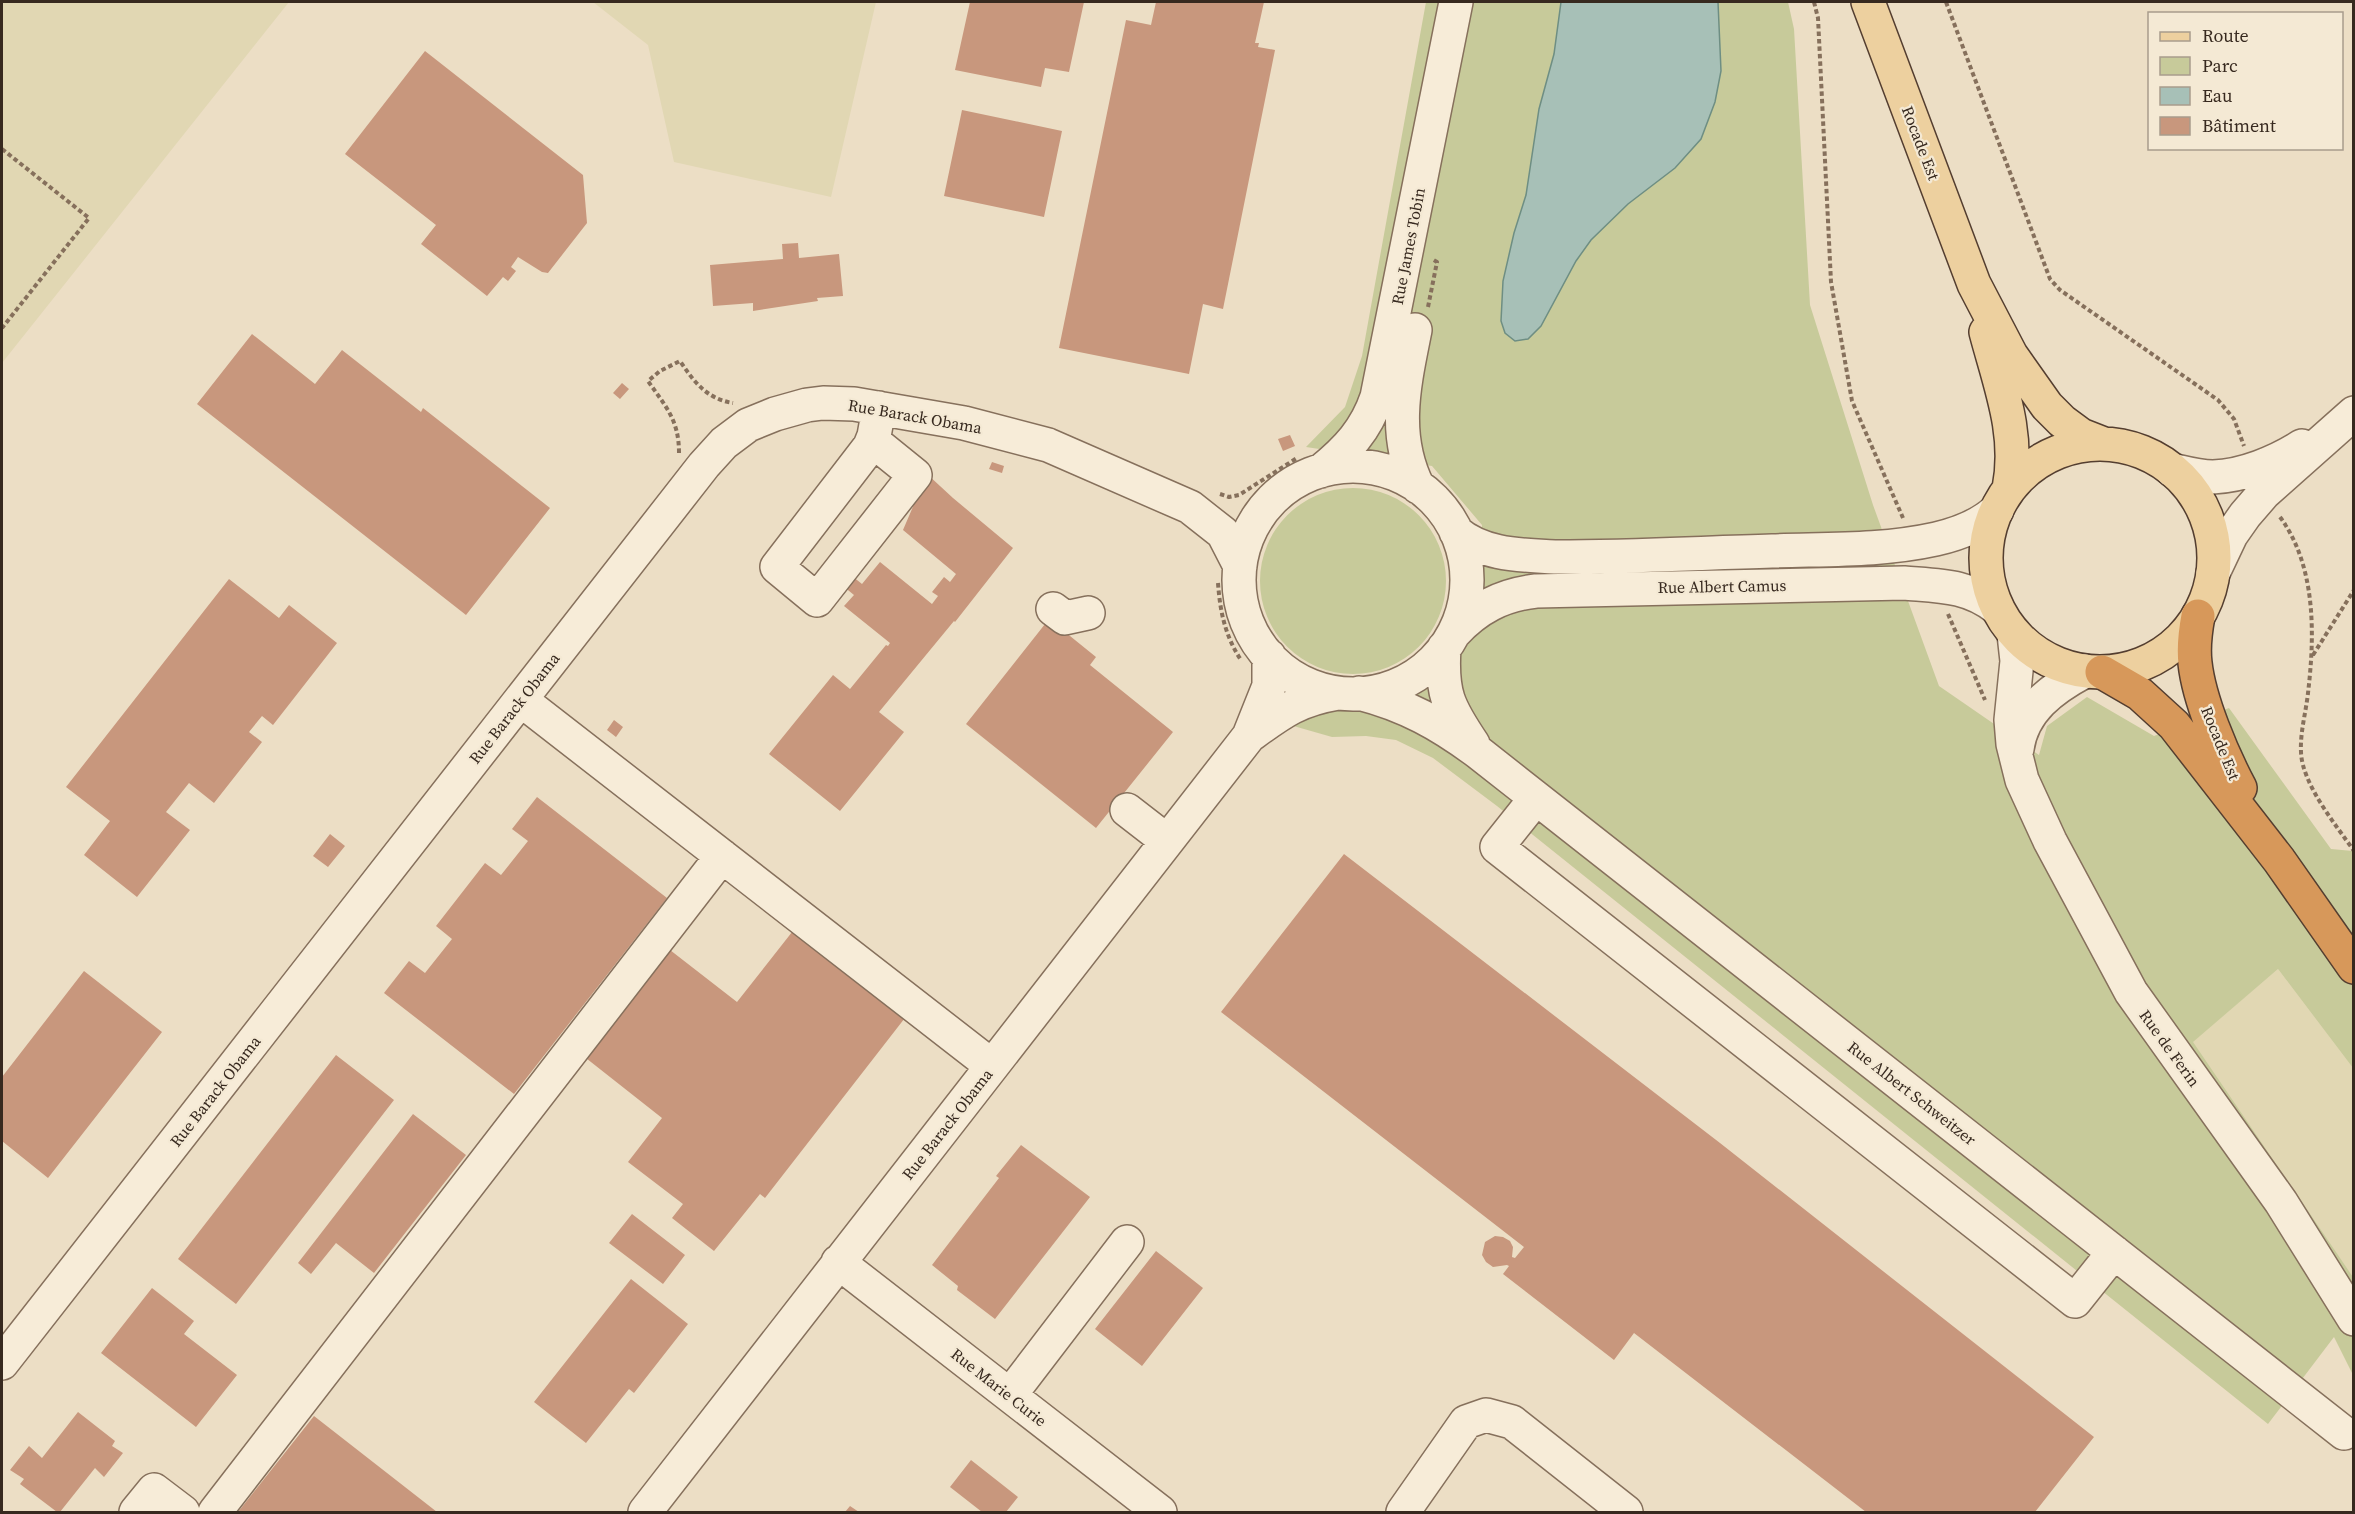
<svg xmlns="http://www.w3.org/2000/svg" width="2355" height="1514" viewBox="0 0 2355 1514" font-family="'Source Serif 4',serif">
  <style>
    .farmland { fill: #e1d7b3 }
    .green { fill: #c7ca9a }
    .water { fill: #a7c0b7; stroke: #6e8e83; stroke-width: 1.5 }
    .building { fill: #c8977d }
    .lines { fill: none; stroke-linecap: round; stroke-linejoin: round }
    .minor-casing { stroke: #86705c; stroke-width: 36 }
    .major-casing { stroke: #543e30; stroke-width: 36 }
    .highway-casing { stroke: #543e30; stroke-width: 36 }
    .path { stroke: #86705c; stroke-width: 4; stroke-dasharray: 4.5 3; stroke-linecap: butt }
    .minor { stroke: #f7ecd8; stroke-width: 33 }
    .major { stroke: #edd09f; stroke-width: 33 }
    .highway { stroke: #d7985a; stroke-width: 33 }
    .labels { text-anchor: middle; stroke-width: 4.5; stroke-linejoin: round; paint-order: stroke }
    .street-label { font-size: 16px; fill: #37291f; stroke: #f4e9d4 }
  </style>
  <rect width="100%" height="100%" fill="#ecdec5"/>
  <!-- farmland -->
  <path class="farmland" d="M2 2H289L2 363Z
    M593 2H876L831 197 674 162 648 45Z
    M2278 969 2353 1068V1277L2192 1042Z"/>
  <!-- green -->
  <path class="green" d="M1426 2H1788L1794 29 1810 305 1873 505 1939 686 2039 755 2047 726 2087 697 2154 736 2229 708 2331 849 2353 851V1068L2278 969 2193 1042 2353 1277V1375L2334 1337 2268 1424 1497 806 1433 758 1396 740 1366 736 1332 737 1290 725 1316 706 1388 709 1453 663 1482 626V525L1432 466 1306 447 1345 407 1362 356Z
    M1260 581a93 93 0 1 1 186 0a93 93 0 1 1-186 0Z"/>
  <!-- water -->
  <path class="water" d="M1561 2H1718L1721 71 1715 102 1701 139 1675 168 1628 204 1591 240 1576 261 1541 326 1528 339 1515 341 1505 333 1501 321 1503 281 1514 233 1526 195 1539 109 1554 54Z"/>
  <!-- building -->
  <path class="building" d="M970 2H1084L1069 72 1045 68 1041 87 955 70Z
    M1156 2H1264L1255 43H1259L1258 47 1275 50 1223 309 1203 304 1189 374 1059 348 1126 20 1151 25Z
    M425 51 583 175 587 223 548 273 542 272 518 257 511 267 516 271 508 281 503 277 487 296 421 244 436 225 345 154Z
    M962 110 1062 131 1044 217 944 196Z
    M798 243 799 258 839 254 843 296 817 298 818 301 753 311V303L713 306 710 265 783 259 782 244Z
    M252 334 315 384 342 350 421 412 423 408 550 508 466 615 197 404Z
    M622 383 629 389 620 399 613 393Z
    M1290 435 1295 446 1283 451 1278 439Z
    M992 462 1004 466 1002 473 989 469Z
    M927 474 953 498 1013 548 955 622 954 621 879 712 904 732 840 811 769 754 833 675 850 689 886 645 888 646 890 643 844 606 854 595 843 586 852 576 862 584 880 562 932 604 938 596 932 592 944 577 950 582 956 574 903 530Z
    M229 579 279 618 289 605 337 643 273 725 262 716 249 732 262 742 214 803 189 783 166 812 190 830 137 897 84 855 110 821 66 787Z
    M1049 619 1096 657 1090 665 1173 732 1096 828 966 724Z
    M614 720 623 727 616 737 607 730Z
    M537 797 667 898 514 1094 384 993 409 961 425 973 452 939 436 926 485 863 501 875 528 841 512 829Z
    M330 834 345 846 328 867 313 856Z
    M1344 854 1720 1143 2094 1437 2035 1512H1866L1634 1333 1614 1360 1503 1274 1509 1266 1507 1265 1493 1267 1486 1262 1482 1255 1485 1242 1495 1236 1503 1237 1510 1241 1513 1247 1512 1257 1515 1258 1524 1247 1221 1012Z
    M796 927 908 1014 765 1198 760 1194 714 1251 672 1218 683 1204 628 1162 662 1118 577 1051 661 943 737 1002Z
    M84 971 162 1032 48 1178 2 1141V1077Z
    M336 1055 394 1100 236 1304 178 1259Z
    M413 1114 466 1155 374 1273 336 1243 311 1274 298 1263Z
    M1021 1145 1090 1197 995 1319 957 1290 958 1286 932 1265 999 1178 996 1176Z
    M632 1214 685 1255 663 1284 609 1243Z
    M1156 1251 1203 1288 1142 1366 1095 1329Z
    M631 1279 688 1324 634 1393 629 1389 586 1443 534 1402Z
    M152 1288 194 1321 184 1334 237 1375 196 1427 101 1353Z
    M78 1412 115 1441 112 1446 123 1453 104 1477 95 1468 60 1512H57L20 1484 24 1479 10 1470 29 1446 42 1458Z
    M314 1416 437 1512H238Z
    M971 1460 1018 1497 1006 1512H982L950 1487Z
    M850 1506 859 1512H845Z"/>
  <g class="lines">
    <defs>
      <path id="minor" d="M1415 330C1404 385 1392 435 1418 487
        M873 441 915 475 817 600 777 567 870 446 874 436 879 408
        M1239 580a114 114 0 1 1 228 0a114 114 0 1 1-228 0Z
        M2172 470C2185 473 2199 477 2213 477 2243 476 2277 462 2302 446
        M1321 471C1347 450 1366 430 1377 397L1456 2
        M1456 532C1484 556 1523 555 1557 557 1629 557 1701 553 1772 551 1826 549 1882 551 1936 539 1958 534 1980 526 1997 510
        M2213 573 2231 535 2245 515 2264 493 2354 413
        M1053 609 1065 618 1088 613
        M1454 633C1477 608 1502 595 1536 591L1904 583C1939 586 1968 585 1997 608
        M2014 634 2017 661 2011 720 2013 744 2022 780 2050 841 2131 992 2281 1202 2354 1319
        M1444 648C1441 693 1448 707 1473 744
        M1359 693C1406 705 1440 724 1479 753L2344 1433
        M521 700 992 1066
        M1249 736C1282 712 1297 700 1338 693
        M2017 749C2022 710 2053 688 2085 671
        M1536 798 1497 847 2075 1301 2114 1252
        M1127 810 1167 841
        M838 1262 1160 1512
        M2 1363 704 465 724 443 748 425 775 414 807 405 823 403 854 404 964 423 1048 445 1190 507 1223 533 1240 566
        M1010 1395 1127 1242
        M136 1512 154 1490 183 1512
        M215 1512 722 856
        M645 1512 1249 736 1269 686V656
        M1403 1512 1466 1422 1486 1415 1512 1422 1626 1512"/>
      <path id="major" d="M1868 2 1974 284 2011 355 2047 406 2062 421 2081 435 2104 444
        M1986 332C2000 385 2020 434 2009 489
        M1986 558a114 114 0 1 1 228 0a114 114 0 1 1-228 0Z"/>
      <path id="highway" d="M2198 616C2195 632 2193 647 2195 663 2199 700 2222 754 2240 788
        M2102 672 2140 694 2174 725 2279 860 2354 967"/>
    </defs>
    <!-- minor casing -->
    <use href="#minor" class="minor-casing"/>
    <!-- major casing -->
    <use href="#major" class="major-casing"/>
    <!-- highway casing -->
    <use href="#highway" class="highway-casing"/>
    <!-- path -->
    <path class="path" d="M1814 2 1818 18 1831 282 1852 401 1903 518
      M1946 2 2050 279 2060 290 2218 400 2234 419 2244 446
      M2 149 89 218 2 328
      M1428 307 1437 262 1432 259
      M679 453C679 420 666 407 648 381L660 371 680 361C694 382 707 399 733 403
      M1444 489 1459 506
      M1220 494 1229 497 1239 495 1297 458
      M2280 517C2316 566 2315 634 2308 693 2306 712 2300 732 2301 752 2302 784 2336 825 2354 851
      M1218 583C1220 611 1225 636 1241 660
      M1948 614 1985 700
      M2313 655 2354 590"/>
    <!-- minor -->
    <use href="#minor" class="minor"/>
    <!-- major -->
    <use href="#major" class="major"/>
    <!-- highway -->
    <use href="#highway" class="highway"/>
  </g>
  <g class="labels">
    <!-- street labels -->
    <g class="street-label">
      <text transform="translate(1921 143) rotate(69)" y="6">Rocade Est</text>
      <text transform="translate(1408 246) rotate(-79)" y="6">Rue James Tobin</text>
      <text transform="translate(915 416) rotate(10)" y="6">Rue Barack Obama</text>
      <text transform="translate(1722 586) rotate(-1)" y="6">Rue Albert Camus</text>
      <text transform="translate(514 708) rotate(-52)" y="6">Rue Barack Obama</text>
      <text transform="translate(2221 743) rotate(68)" y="6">Rocade Est</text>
      <text transform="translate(2170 1048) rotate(54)" y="6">Rue de Ferin</text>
      <text transform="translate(215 1091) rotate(-52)" y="6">Rue Barack Obama</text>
      <text transform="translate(1912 1093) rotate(38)" y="6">Rue Albert Schweitzer</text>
      <text transform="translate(947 1124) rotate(-52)" y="6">Rue Barack Obama</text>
      <text transform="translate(999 1387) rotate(38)" y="6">Rue Marie Curie</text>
    </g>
  </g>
  <!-- border -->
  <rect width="2355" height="1514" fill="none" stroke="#37291f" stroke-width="6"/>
  <!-- legend -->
  <rect x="2148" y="12" width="195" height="138" fill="#f4e9d4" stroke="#a89c8c" stroke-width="1.5"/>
  <rect x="2160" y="32" width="30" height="9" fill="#edd09f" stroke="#a89c8c" stroke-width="1.5"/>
  <text x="2202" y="42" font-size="18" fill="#37291f">Route</text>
  <rect x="2160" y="57" width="30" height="18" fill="#c7ca9a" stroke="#a89c8c" stroke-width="1.5"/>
  <text x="2202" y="72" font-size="18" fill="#37291f">Parc</text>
  <rect x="2160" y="87" width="30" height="18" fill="#a7c0b7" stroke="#a89c8c" stroke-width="1.5"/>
  <text x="2202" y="102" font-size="18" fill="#37291f">Eau</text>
  <rect x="2160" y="117" width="30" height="18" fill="#c8977d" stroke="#a89c8c" stroke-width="1.5"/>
  <text x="2202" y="132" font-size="18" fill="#37291f">Bâtiment</text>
</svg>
